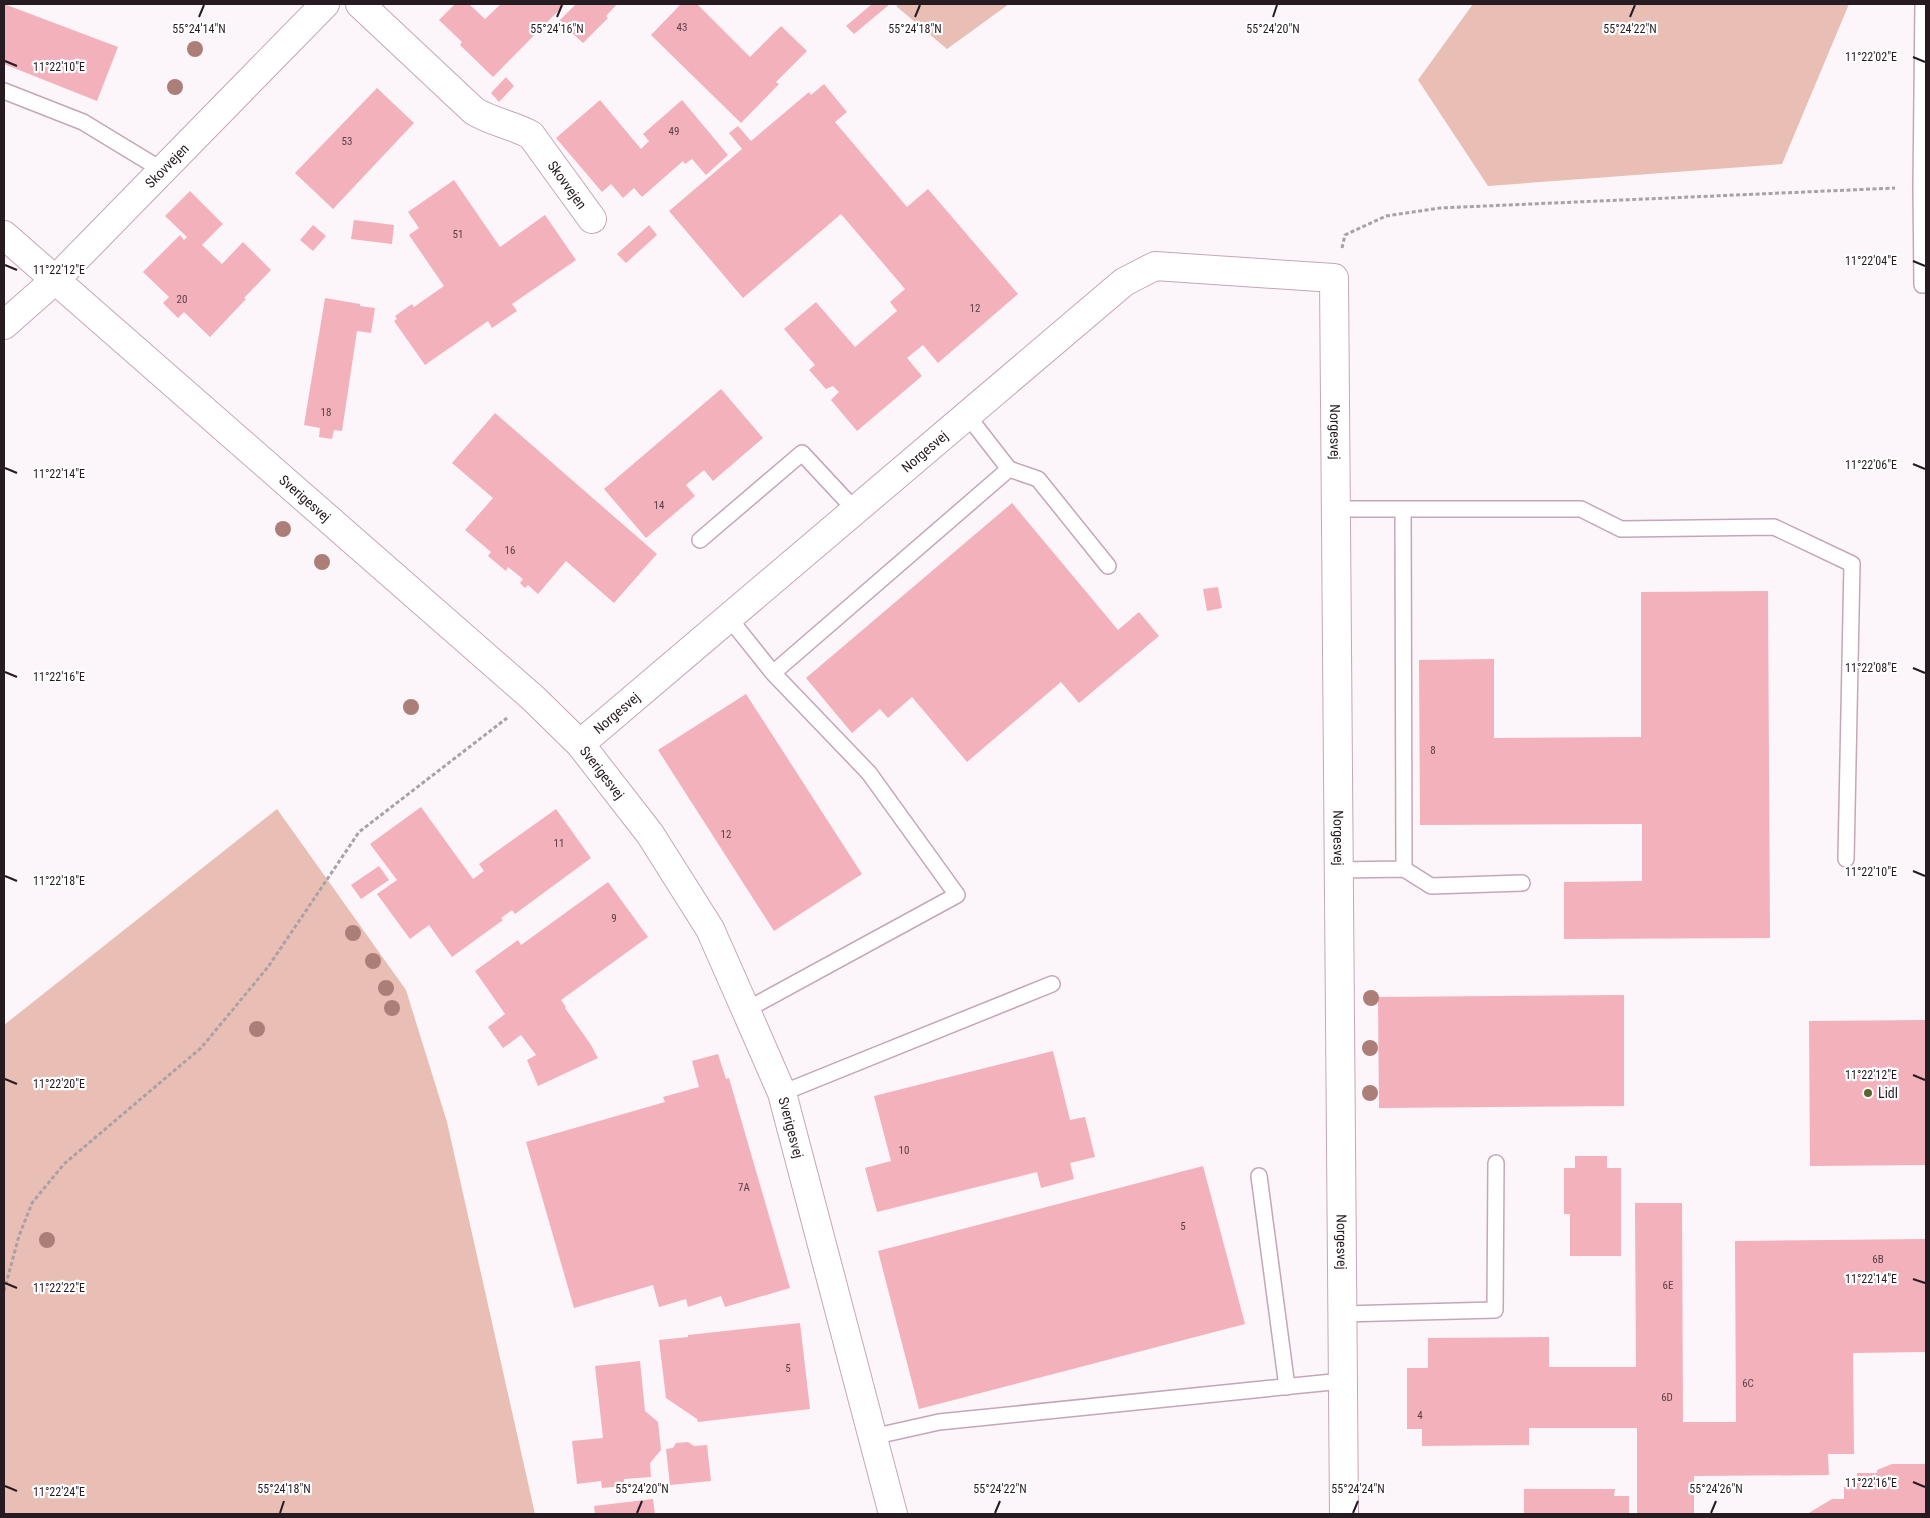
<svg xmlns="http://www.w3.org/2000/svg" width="1930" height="1518" viewBox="0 0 1930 1518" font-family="'Roboto Condensed',sans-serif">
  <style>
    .green { fill: #e9bfb5 }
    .building { fill: #f3b1bc }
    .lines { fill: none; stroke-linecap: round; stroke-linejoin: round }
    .service-casing { stroke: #c5a6b8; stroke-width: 18 }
    .minor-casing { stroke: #c5a6b8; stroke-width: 30 }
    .path { stroke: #aaa1a6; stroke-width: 3; stroke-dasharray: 4 2.5; stroke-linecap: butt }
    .service { stroke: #fff; stroke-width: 15 }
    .minor { stroke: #fff; stroke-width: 28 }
    .tree { fill: #ab7f78 }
    .ticks { fill: none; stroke: #271b22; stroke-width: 2 }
    .poi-dot { fill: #5e622f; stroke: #fff; stroke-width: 2 }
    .labels { text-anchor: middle; stroke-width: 4.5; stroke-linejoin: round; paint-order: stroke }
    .number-label { font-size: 11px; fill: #5a4048 }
    .street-label { font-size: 14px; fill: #271b22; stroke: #fff }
    .poi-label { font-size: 14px; fill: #271b22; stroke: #fff; text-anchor: start }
    .ticks-label { font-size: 12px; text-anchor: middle; fill: #271b22; stroke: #fff; stroke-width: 4.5; stroke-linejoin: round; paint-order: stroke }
  </style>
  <rect width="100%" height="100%" fill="#fcf5f9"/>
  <!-- green -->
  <path class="green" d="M900 4H1009L947 49 896 6Z
    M1473 4H1849L1782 164 1488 186 1418 80Z
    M277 809 406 990 447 1122 535 1514H4V1025Z"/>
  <!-- building -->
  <path class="building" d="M4 4 118 47 97 101 4 64Z
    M455 4H469L485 19 501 4H565L493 77 460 45 462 42 439 20Z
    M576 4H617L606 16 608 18 583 43 559 21Z
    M681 4H697L750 57 781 26 807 51 776 82 779 84 741 123 651 35Z
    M872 4H890L854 34 846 26Z
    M506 77 514 86 499 102 491 93Z
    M824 84 847 112 835 122 907 207 928 189 1018 294 938 363 923 345 907 358 922 376 857 431 831 400 839 392 833 386 826 389 809 370 815 365 784 329 816 302 855 347 897 311 890 302 905 289 841 214 743 298 669 211 742 149 729 133 738 126 751 141 809 92 811 95Z
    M377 88 414 123 333 209 295 173Z
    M600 100 641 149 649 141 643 134 682 100 728 155 706 175 692 159 685 164 683 161 642 197 634 188 623 198 611 184 602 192 556 138Z
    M454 180 500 247 545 215 576 260 512 304 517 311 492 328 488 321 425 365 394 321 397 319 395 316 412 304 414 307 444 286 409 235 419 228 408 212Z
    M190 191 223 224 202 245 222 264 243 242 271 270 244 298 246 299 210 337 184 312 178 318 163 303 169 297 143 272 180 235 184 240 187 237 165 216Z
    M354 220 394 225 392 244 351 239Z
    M313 225 326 236 313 251 300 240Z
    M649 225 657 235 626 263 617 254Z
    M325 298 360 304V306L375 308 371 333 357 331 342 431 334 430 332 439 319 437 320 428 304 425Z
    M721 389 763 438 713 481 704 470 686 485 695 496 646 538 604 489Z
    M495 413 657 554 614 603 566 561 538 594 528 585 525 588 520 583 523 579 508 567 506 571 488 556 491 552 465 530 493 498 452 463Z
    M1012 503 1118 630 1139 612 1159 636 1079 703 1061 682 967 762 912 697 888 718 880 709 852 733 806 678Z
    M1218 587 1222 608 1207 611 1203 589Z
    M1768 591 1770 938 1564 939V882L1642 881V824L1420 825 1419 660 1494 659V738L1641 737V592Z
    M746 694 862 874 774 931 658 750Z
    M421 807 473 879 484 871 479 864 556 809 591 858 515 914 512 910 501 918 503 920 452 957 429 925 410 939 377 894 397 880 370 844Z
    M379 866 389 880 361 899 351 885Z
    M608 882 648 937 561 1000 566 1007 565 1008 591 1045 598 1058 538 1086 527 1060 536 1055 521 1035 503 1048 488 1027 505 1014 475 971 518 940 521 945Z
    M1624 995V1106L1379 1108 1378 997Z
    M1926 1020V1165L1810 1166 1809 1021Z
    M1053 1051 1070 1120 1085 1117 1095 1157 1070 1163 1074 1179 1041 1188 1037 1172 877 1212 865 1168 891 1161 874 1096Z
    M718 1054 726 1079 729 1078 790 1288 725 1307 721 1296 688 1307 686 1299 659 1307 653 1285 574 1308 526 1142 665 1102 663 1097 699 1087 692 1061Z
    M1575 1156H1607V1168H1621V1256H1570V1214H1564V1168H1575Z
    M1203 1166 1245 1324 919 1409 878 1251Z
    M1635 1203H1682L1683 1422H1736L1735 1241 1926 1239V1352L1853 1353 1854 1454H1828L1829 1475 1694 1476V1514H1637V1428H1529V1445L1422 1446V1429H1407V1368H1428V1338L1549 1337V1367H1636Z
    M800 1323 810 1409 698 1422 697 1419 666 1398 659 1340 688 1337V1335Z
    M640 1361 645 1411 658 1422 661 1450 650 1463 651 1477 624 1479V1486L602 1488 601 1481 577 1484 572 1441 603 1438 595 1366Z
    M688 1442 694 1446 707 1445 711 1481 670 1485 666 1449 673 1448 676 1443Z
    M1892 1464H1926V1514H1807L1832 1499H1844V1487H1857V1473H1877V1470Z
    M1524 1489H1615L1614 1496H1629V1514H1524Z
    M653 1499 655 1514H595L594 1506Z"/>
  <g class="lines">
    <defs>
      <path id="service" d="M1923 4 1921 186 1922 285H1926
        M4 91 83 122 162 170
        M1009 469 1038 479 1108 566
        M1336 509H1403L1404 869 1339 870
        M1403 509H1581L1621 529 1774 527 1852 564 1846 859
        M700 540 802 453 855 510
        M729 618 773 673 869 773 957 895 746 1010
        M773 673 1009 469 967 415
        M1404 869 1431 886 1522 883
        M782 1093 1052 984
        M1259 1176 1287 1387
        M1342 1314 1495 1310 1496 1163
        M872 1437 939 1422 1342 1381"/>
      <g id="minor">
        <path id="s1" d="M360 4 474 111C492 122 513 125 531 135L592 219"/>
        <path id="s2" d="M4 235 533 698 580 744 650 834 710 929 744 1006 782 1093 893 1514"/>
        <path id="s3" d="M4 325 55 280 325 4"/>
        <path id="s4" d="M580 744 1124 282 1155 266 1334 278 1344 1514"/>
      </g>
    </defs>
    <!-- service casing -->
    <use href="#service" class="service-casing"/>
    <!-- minor casing -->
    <use href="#minor" class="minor-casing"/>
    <!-- path -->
    <path class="path" d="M1342 248 1345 235 1386 216 1440 208 1895 188
      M4 1291 19 1236 32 1203 64 1164 201 1048 268 967 359 832 507 718"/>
    <!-- service -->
    <use href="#service" class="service"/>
    <!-- minor -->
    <use href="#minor" class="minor"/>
  </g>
  <!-- trees -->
  <g class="tree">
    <circle cx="195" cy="49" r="8"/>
    <circle cx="175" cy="87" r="8"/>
    <circle cx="283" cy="529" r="8"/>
    <circle cx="322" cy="562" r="8"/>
    <circle cx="411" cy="707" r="8"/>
    <circle cx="353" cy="933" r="8"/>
    <circle cx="373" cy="961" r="8"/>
    <circle cx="386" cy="988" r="8"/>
    <circle cx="1371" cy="998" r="8"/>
    <circle cx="392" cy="1008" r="8"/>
    <circle cx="257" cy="1029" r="8"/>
    <circle cx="1370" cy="1048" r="8"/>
    <circle cx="1370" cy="1093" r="8"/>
    <circle cx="47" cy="1240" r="8"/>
  </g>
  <!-- ticks -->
  <path class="ticks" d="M199 17 204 5M557 17 562 5M915 17 920 5M1273 17 1277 5M1630 17 1635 5M1913 57 1925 62M5 61 17 66M1913 261 1925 266M5 265 17 270M1913 464 1925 469M5 468 17 473M1913 668 1925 673M5 672 17 677M1913 871 1925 876M5 876 17 881M1913 1075 1925 1080M5 1079 17 1084M1913 1279 1925 1283M5 1283 17 1288M1913 1482 1925 1487M5 1486 17 1491M280 1513 284 1501M637 1513 642 1501M995 1513 1000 1501M1353 1513 1358 1501M1711 1513 1716 1501"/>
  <!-- markers -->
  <circle class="poi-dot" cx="1868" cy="1093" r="5"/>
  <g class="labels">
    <!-- number labels -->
    <g class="number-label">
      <text x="682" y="31">43</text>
      <text x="674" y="135">49</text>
      <text x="347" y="145">53</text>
      <text x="458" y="238">51</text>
      <text x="182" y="303">20</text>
      <text x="975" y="312">12</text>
      <text x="326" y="416">18</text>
      <text x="659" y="509">14</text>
      <text x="510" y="554">16</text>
      <text x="1433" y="754">8</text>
      <text x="726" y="838">12</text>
      <text x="559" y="847">11</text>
      <text x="614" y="922">9</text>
      <text x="904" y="1154">10</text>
      <text x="744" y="1191">7A</text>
      <text x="1183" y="1230">5</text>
      <text x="1878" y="1263">6B</text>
      <text x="1668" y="1289">6E</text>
      <text x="788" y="1372">5</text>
      <text x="1748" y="1387">6C</text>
      <text x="1667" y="1401">6D</text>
      <text x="1420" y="1419">4</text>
    </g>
    <!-- street labels -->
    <g class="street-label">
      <text dy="5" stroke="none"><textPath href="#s3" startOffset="228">Skovvejen</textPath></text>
      <text dy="5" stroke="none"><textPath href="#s1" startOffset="280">Skovvejen</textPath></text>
      <text dy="5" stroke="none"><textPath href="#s4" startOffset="1082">Norgesvej</textPath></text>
      <text dy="5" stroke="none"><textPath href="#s4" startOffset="452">Norgesvej</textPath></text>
      <text dy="5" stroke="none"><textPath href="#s2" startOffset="400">Sverigesvej</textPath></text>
      <text dy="5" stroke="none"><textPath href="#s4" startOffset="48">Norgesvej</textPath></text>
      <text dy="5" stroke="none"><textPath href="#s2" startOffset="805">Sverigesvej</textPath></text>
      <text dy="5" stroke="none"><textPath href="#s4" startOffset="1488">Norgesvej</textPath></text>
      <text dy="5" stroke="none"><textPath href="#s2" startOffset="1210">Sverigesvej</textPath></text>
      <text dy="5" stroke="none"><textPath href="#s4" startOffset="1892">Norgesvej</textPath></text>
    </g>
    <!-- poi labels -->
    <g class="poi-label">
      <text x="1878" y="1098">Lidl</text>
    </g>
  </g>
  <g class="ticks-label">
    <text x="199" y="33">55°24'14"N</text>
    <text x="557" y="33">55°24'16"N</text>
    <text x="915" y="33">55°24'18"N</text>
    <text x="1273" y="33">55°24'20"N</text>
    <text x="1630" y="33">55°24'22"N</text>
    <text x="1871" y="61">11°22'02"E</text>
    <text x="59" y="71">11°22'10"E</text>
    <text x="1871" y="265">11°22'04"E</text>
    <text x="59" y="274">11°22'12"E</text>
    <text x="1871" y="469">11°22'06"E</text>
    <text x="59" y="478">11°22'14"E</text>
    <text x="1871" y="672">11°22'08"E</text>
    <text x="59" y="681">11°22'16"E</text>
    <text x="1871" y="876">11°22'10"E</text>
    <text x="59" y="885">11°22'18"E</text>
    <text x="1871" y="1079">11°22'12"E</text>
    <text x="59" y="1088">11°22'20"E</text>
    <text x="1871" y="1283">11°22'14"E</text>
    <text x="59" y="1292">11°22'22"E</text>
    <text x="1871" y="1487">11°22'16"E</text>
    <text x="284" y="1493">55°24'18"N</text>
    <text x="642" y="1493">55°24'20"N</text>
    <text x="1000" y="1493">55°24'22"N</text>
    <text x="1358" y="1493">55°24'24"N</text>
    <text x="1716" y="1493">55°24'26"N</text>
    <text x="59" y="1496">11°22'24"E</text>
  </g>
  <!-- border -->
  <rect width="1930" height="1518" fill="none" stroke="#271b22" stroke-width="10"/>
</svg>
